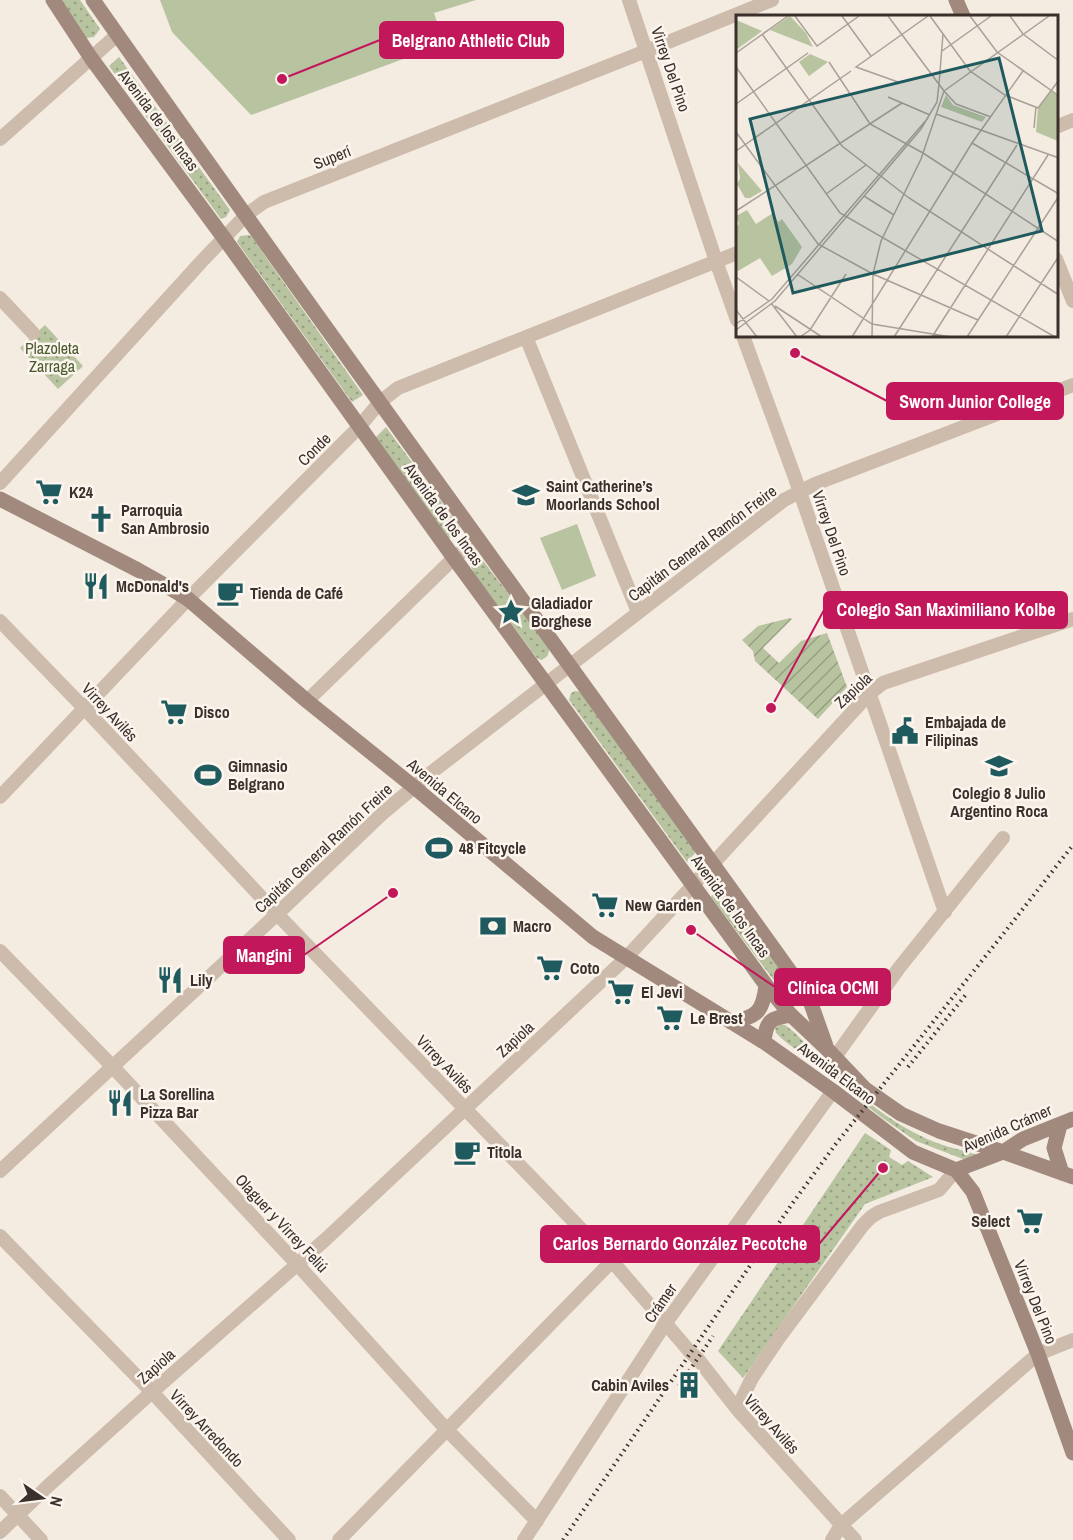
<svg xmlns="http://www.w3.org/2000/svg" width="1073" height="1540" viewBox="0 0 1073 1540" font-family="'Archivo Narrow',sans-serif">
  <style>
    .grass { fill: #b8c4a0 }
    .park { fill: url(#park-dots) }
    .garden { fill: url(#garden-furrows) }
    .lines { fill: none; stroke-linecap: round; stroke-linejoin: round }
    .street { stroke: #cdbbac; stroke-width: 14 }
    .secondary { stroke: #a18a7d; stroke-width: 15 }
    .rail { stroke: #3b302b; stroke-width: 4; stroke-dasharray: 1.5 4.5; stroke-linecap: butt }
    .labels { text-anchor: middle; stroke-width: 5; stroke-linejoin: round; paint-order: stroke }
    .street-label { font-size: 16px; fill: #3b302b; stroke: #fbf5ee }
    .park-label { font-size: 16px; fill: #4a5a2e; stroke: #fbf5ee }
    .poi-label { font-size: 16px; font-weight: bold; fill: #3b302b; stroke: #fbf5ee; text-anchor: start }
    .inset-road { fill: none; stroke: #aaa098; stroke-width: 1.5 }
    .view { fill: #1f5a5e; fill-opacity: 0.15; stroke: #1f5a5e; stroke-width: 3 }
    .inset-edge { fill: none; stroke: #3b302b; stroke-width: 3 }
    .leader { fill: none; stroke: #c2185b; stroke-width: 2 }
    .callout-dot { fill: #c2185b; stroke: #fbf5ee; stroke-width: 2 }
    .callout { fill: #c2185b; stroke: #c2185b; stroke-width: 2 }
    .callout-label { font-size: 18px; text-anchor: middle; font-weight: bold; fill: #fff }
  </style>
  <defs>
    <pattern id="park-dots" width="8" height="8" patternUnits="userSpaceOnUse" patternTransform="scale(1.5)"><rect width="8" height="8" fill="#b8c4a0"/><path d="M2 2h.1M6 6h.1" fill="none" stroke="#97a083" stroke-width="1.8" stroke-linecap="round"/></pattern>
    <pattern id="garden-furrows" width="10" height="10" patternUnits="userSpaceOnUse" patternTransform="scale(1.5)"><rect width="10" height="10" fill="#b8c4a0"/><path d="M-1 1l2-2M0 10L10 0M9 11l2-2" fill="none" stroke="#97a083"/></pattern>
  </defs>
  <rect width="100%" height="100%" fill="#f4ebe1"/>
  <!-- grass -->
  <path class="grass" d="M160 0H476L434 13 444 44 251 115 172 32Z
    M577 524 596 576 562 590 540 538Z"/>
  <!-- park -->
  <path class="park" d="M60 0H80L100 29 94 37 86 38Z
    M119 57 230 210 226 217 221 219 109 66Z
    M249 235 251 236 363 395 352 402 237 242 240 236Z
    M45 325 83 366 58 389 20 348Z
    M386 427 461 529 457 538H448L376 437Z
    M476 556 481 558 549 647C549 655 548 657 541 660L537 658 473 572 470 561Z
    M575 691 582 692 697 851 687 862 569 700 571 693Z
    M720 889 794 989 801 1001 797 1003 782 991 711 897 715 890Z
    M780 1025H785L794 1032C832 1071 871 1112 921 1136 938 1145 959 1149 977 1155L963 1159 916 1141 881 1117 781 1038 776 1033 775 1028Z
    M865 1133 891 1150 889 1157 902 1165 908 1161 933 1177 865 1204 743 1378 718 1351Z"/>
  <!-- garden -->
  <path class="garden" d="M790 618 792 619 763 648 779 663 801 641 827 633 847 687 818 719 755 661 753 651 742 640 758 626Z"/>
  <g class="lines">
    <!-- street -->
    <path class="street" d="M629 0 716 261 737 320
      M1056 127 1073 120
      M0 139 117 35
      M1056 259 1073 301
      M0 298 33 333
      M743 336 794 475 945 912
      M526 337 638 612
      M0 483 202 261 246 215 264 202 646 51 772 0
      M0 621 85 709 277 914 612 1261 691 1353 698 1359 737 1409 855 1540
      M307 701 454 558 477 539
      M0 797 188 599 359 427 380 402 398 388 737 253
      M0 951 113 1067 297 1264 446 1429 537 1521
      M835 1057 899 968 1003 838
      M0 1171 277 914 384 812 432 772 784 500 815 484 1073 385
      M0 1236 152 1392 289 1540
      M737 1409 752 1378 778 1339 863 1225 871 1217 879 1212 939 1190 956 1170
      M0 1496 41 1540
      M0 1532 48 1486 152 1392 326 1239 626 958 869 694 883 683 1073 619
      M339 1540 612 1261
      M524 1540 665 1324 833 1091
      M832 1540 841 1525 1038 1354 1073 1340"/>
    <!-- secondary -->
    <path class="secondary" d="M53 0 91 58 224 238 454 558 766 985 791 1015 827 1049 865 1089 901 1114 939 1131 1003 1152 1073 1177
      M93 0C328 335 571 665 809 998L826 1046
      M956 0 963 16
      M0 499 138 570 170 588 188 599 307 701 414 787 593 937 764 1042 833 1091 913 1152 956 1170
      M731 1022C758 1017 763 1011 766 985
      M764 1042C766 1020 771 1018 791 1015
      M1060 1125 1054 1148 1062 1173
      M956 1170 973 1192 1038 1354 1073 1453
      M956 1170 1003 1152 1023 1139 1073 1119"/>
    <!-- rail -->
    <path class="rail" d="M908 1067 968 992
      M679 1386 713 1336
      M563 1540 792 1204 835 1145 1004 933 1073 845"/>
  </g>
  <!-- icons -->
  <defs>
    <symbol id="supermarket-bare" viewBox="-9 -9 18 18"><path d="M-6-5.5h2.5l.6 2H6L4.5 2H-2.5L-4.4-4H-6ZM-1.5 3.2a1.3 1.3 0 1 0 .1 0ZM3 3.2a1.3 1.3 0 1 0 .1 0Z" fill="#1f5a5e" stroke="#fbf5ee" stroke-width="2.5" paint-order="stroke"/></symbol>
    <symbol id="school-bare" viewBox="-9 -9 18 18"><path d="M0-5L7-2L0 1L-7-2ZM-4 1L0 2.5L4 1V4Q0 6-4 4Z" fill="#1f5a5e" stroke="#fbf5ee" stroke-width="2.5" paint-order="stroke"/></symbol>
    <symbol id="church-bare" viewBox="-9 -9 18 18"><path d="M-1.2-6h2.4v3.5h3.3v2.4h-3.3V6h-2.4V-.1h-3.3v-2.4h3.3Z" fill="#1f5a5e" stroke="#fbf5ee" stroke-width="2.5" paint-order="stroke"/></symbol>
    <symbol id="restaurant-bare" viewBox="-9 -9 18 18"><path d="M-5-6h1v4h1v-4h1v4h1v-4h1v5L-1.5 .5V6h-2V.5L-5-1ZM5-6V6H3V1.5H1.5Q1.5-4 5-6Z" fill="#1f5a5e" stroke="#fbf5ee" stroke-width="2.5" paint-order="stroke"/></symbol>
    <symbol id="cafe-bare" viewBox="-9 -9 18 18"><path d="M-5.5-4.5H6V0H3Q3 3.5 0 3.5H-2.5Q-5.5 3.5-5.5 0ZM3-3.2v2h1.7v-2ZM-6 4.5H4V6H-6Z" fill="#1f5a5e" stroke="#fbf5ee" stroke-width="2.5" paint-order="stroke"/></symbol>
    <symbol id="sight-bare" viewBox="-9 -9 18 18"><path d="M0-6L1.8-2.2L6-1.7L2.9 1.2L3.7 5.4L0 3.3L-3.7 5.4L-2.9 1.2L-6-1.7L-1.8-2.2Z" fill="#1f5a5e" stroke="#fbf5ee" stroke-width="2.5" paint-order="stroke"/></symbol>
    <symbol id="civic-bare" viewBox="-9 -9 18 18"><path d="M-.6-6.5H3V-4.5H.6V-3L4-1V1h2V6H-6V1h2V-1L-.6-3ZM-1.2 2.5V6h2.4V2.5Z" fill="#1f5a5e" stroke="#fbf5ee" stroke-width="2.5" paint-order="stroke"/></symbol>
    <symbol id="stadium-bare" viewBox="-9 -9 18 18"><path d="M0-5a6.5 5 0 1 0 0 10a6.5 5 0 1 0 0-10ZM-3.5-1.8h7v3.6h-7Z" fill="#1f5a5e" stroke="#fbf5ee" stroke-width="2.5" paint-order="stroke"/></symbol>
    <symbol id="bank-bare" viewBox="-9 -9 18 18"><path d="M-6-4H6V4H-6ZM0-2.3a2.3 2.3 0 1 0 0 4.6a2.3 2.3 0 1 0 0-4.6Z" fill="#1f5a5e" stroke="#fbf5ee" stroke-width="2.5" paint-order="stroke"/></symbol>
    <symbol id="building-bare" viewBox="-9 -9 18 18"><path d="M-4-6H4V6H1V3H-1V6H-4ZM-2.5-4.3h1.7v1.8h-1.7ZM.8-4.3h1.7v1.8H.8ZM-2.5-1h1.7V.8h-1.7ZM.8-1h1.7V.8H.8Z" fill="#1f5a5e" stroke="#fbf5ee" stroke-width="2.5" paint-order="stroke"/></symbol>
  </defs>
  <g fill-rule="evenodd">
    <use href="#supermarket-bare" x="30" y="473" width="38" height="38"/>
    <use href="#school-bare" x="507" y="476" width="38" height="38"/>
    <use href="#church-bare" x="82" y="500" width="38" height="38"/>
    <use href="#restaurant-bare" x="77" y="567" width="38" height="38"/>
    <use href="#cafe-bare" x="211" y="574" width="38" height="38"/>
    <use href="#sight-bare" x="492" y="593" width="38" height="38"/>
    <use href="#supermarket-bare" x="155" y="693" width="38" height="38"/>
    <use href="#civic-bare" x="886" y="712" width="38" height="38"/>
    <use href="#school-bare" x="980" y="747" width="38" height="38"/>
    <use href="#stadium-bare" x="189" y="756" width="38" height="38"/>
    <use href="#stadium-bare" x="420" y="829" width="38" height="38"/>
    <use href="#supermarket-bare" x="586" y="886" width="38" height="38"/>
    <use href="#bank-bare" x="474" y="907" width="38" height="38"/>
    <use href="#supermarket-bare" x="531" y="949" width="38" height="38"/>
    <use href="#restaurant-bare" x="151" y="961" width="38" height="38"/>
    <use href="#supermarket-bare" x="602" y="973" width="38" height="38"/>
    <use href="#supermarket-bare" x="651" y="999" width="38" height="38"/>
    <use href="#restaurant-bare" x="101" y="1084" width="38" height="38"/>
    <use href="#cafe-bare" x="448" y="1133" width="38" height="38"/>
    <use href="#supermarket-bare" x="1011" y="1202" width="38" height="38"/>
    <use href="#building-bare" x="670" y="1366" width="38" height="38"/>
  </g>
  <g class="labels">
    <!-- street labels -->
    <g class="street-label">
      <text transform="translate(671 69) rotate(71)" y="6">Virrey Del Pino</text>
      <text transform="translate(159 120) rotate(53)" y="6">Avenida de los Incas</text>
      <text transform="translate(332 157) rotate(-22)" y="6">Superí</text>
      <text transform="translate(314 449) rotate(-45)" y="6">Conde</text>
      <text transform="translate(444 514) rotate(54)" y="6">Avenida de los Incas</text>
      <text transform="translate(832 533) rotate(71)" y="6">Virrey Del Pino</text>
      <text transform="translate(702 543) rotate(-37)" y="6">Capitán General Ramón Freire</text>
      <text transform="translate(853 690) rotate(-43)" y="6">Zapiola</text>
      <text transform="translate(110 712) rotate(47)" y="6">Virrey Avilés</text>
      <text transform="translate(445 791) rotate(40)" y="6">Avenida Elcano</text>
      <text transform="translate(323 848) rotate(-43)" y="6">Capitán General Ramón Freire</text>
      <text transform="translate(731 906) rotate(54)" y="6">Avenida de los Incas</text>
      <text transform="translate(515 1039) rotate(-43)" y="6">Zapiola</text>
      <text transform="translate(445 1064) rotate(46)" y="6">Virrey Avilés</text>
      <text transform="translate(837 1073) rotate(37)" y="6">Avenida Elcano</text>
      <text transform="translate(1007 1128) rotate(-24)" y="6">Avenida Crámer</text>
      <text transform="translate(282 1223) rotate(47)" y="6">Olaguer y Virrey Feliú</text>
      <text transform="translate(1036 1302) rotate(68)" y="6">Virrey Del Pino</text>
      <text transform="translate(660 1303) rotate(-55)" y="6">Crámer</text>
      <text transform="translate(156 1366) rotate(-42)" y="6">Zapiola</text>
      <text transform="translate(772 1424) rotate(48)" y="6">Virrey Avilés</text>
      <text transform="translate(207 1428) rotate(47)" y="6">Virrey Arredondo</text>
    </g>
    <!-- park labels -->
    <g class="park-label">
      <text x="52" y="354">Plazoleta<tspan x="52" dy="18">Zarraga</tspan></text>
    </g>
    <!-- poi labels -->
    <g class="poi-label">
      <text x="546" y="492">Saint Catherine’s<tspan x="546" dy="18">Moorlands School</tspan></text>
      <text x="69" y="498">K24</text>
      <text x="121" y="516">Parroquia<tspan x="121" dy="18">San Ambrosio</tspan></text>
      <text x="116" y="592">McDonald's</text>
      <text x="250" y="599">Tienda de Café</text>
      <text x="531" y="609">Gladiador<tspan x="531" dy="18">Borghese</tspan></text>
      <text x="194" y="718">Disco</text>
      <text x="925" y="728">Embajada de<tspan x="925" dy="18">Filipinas</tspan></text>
      <text x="228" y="772">Gimnasio<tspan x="228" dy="18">Belgrano</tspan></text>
      <text x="999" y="799" text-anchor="middle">Colegio 8 Julio<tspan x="999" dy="18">Argentino Roca</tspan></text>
      <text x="459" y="854">48 Fitcycle</text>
      <text x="625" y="911">New Garden</text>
      <text x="513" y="932">Macro</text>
      <text x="570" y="974">Coto</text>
      <text x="190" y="986">Lily</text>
      <text x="641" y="998">El Jevi</text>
      <text x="690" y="1024">Le Brest</text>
      <text x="140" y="1100">La Sorellina<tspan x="140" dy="18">Pizza Bar</tspan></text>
      <text x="487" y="1158">Titola</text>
      <text x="1010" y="1227" text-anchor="end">Select</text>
      <text x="669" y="1391" text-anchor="end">Cabin Aviles</text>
    </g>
  </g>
  <!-- overview -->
  <g transform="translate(736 15)">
    <rect width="322" height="322" fill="#f4ebe1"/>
    <path d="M74 39 92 47 73 61 63 47ZM11 195 20 209 37 198 42 207 46 204 66 232 56 249 36 261 24 243 2 256 0 253V212L3 209 0 201Z" fill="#b8c4a0"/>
    <path d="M54 1 70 18 77 32 34 15ZM0 5 26 16 0 35ZM315 76 322 81V126L300 117 302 93ZM210 80 217 90 250 102 246 107 205 92Z" fill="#b8c4a0"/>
    <path d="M2 148 26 176 14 183H9L1 169 4 163Z" fill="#b8c4a0"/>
    <path class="inset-road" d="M59 1 81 31 123 1M106 1 135 41M194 1 234 56 269 80 302 93 323 65M234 1 261 37 323 81M274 1 287 19 323 46M26 19 106 131 173 183 323 280M206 36 255 1M0 38 52 1M93 47 134 109 187 138 323 227M0 52 104 198 319 322M162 67 120 52 192 1M203 69 207 19M152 82 194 100M0 89 72 38M200 99 323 143M255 102 220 89 208 76 313 1M298 113 300 92M0 117 82 229 137 259 242 305M236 128 323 179M0 136 115 56M90 179 130 150M128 181 158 200M0 196 166 88M61 259 136 309 215 322M0 262 33 286M35 288 61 322M39 291 86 322M0 295 21 322M0 309 36 284 192 103M0 315 39 286 185 114 201 87 203 69M64 322 74 315 110 259M116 322 236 128 287 56M136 322 137 259 145 226 185 144 208 76 152 1M158 322 281 130M196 322 312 140M231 322 323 181M270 322 323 241"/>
    <path class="view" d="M263 43 306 216 57 278 14 104Z"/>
    <rect width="322" height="322" class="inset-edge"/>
  </g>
  <!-- callouts -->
  <path class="leader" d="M282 79L380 40M795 353L887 401M771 708L824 610M393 893L304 955M691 930L775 987M883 1168L819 1244"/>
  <g class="callout-dot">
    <circle cx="282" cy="79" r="6"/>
    <circle cx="795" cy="353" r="6"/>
    <circle cx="771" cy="708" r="6"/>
    <circle cx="393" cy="893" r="6"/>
    <circle cx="691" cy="930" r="6"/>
    <circle cx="883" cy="1168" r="6"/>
  </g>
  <g class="callout">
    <rect x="380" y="22" width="183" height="36" rx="6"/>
    <rect x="887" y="383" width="176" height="36" rx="6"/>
    <rect x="824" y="592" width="243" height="36" rx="6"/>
    <rect x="224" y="937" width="80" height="36" rx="6"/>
    <rect x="775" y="969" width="115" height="36" rx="6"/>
    <rect x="541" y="1226" width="278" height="36" rx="6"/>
  </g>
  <g class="callout-label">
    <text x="471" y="47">Belgrano Athletic Club</text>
    <text x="975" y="408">Sworn Junior College</text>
    <text x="946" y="616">Colegio San Maximiliano Kolbe</text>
    <text x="264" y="962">Mangini</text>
    <text x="833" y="994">Clínica OCMI</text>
    <text x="680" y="1250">Carlos Bernardo González Pecotche</text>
  </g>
  <!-- north arrow -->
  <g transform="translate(42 1498) rotate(104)" stroke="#fbf5ee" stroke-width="4.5" paint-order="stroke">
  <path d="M0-4.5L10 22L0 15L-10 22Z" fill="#3b302b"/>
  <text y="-9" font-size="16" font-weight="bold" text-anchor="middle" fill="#3b302b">N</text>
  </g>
</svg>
